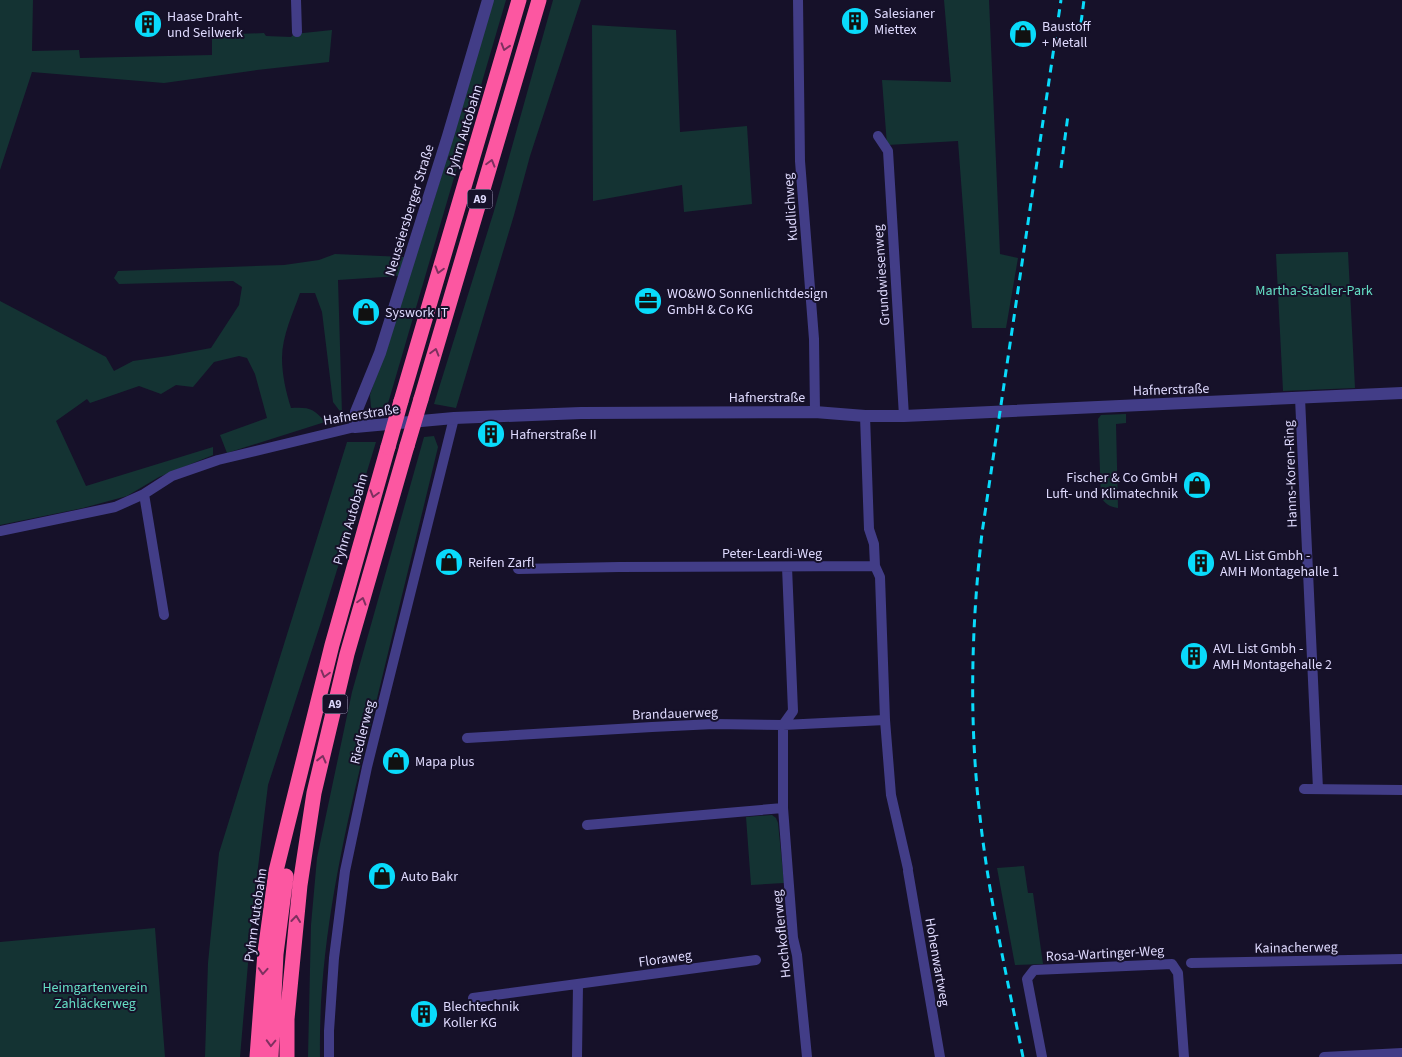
<svg xmlns="http://www.w3.org/2000/svg" width="1402" height="1057" viewBox="0 0 1402 1057" font-family="'Source Sans 3',sans-serif">
  <style>
    .green { fill: #143333 }
    .lines { fill: none; stroke-linecap: round; stroke-linejoin: round }
    .minor { stroke: #423d87; stroke-width: 10 }
    .tertiary { stroke: #423d87; stroke-width: 12 }
    .motorway { stroke: #fc57a1; stroke-width: 15 }
    .rail { stroke: #09dbfb; stroke-width: 3; stroke-dasharray: 8 6; stroke-linecap: butt }
    .motorway-bridge { stroke: #fc57a1; stroke-width: 15 }
    .oneway { stroke: #7d305f }
    .labels { text-anchor: middle; stroke-width: 4; stroke-linejoin: round; paint-order: stroke }
    .shield { fill: #161129; stroke: #a39ebe; stroke-width: 1 }
    .shield-label { font-size: 12px; font-weight: bold; fill: #dfdafe }
    .poi-label { font-size: 14px; fill: #dfdafe; stroke: #161129; text-anchor: start }
    .street-label { font-size: 14px; fill: #dfdafe; stroke: #161129 }
    .park-label { font-size: 14px; fill: #65dfc5; stroke: #161129 }
  </style>
  <rect width="100%" height="100%" fill="#161129"/>
  <!-- green -->
  <path class="green" d="M0 0H33L32 51 79 50 80 58 212 55V39L217 35 264 33 266 36 291 37 294 34 332 30 329 62 257 70 164 83 32 72 0 170Z
    M493 0H506L384 417 377 414 371 408 370 395 432 207Z
    M553 0H581L530 156 514 215 456 408 434 404 494 211Z
    M944 0H989L1000 254 1018 258 1006 328H972L958 141 887 145 882 80 951 82Z
    M592 25 676 30 680 132 747 126 752 204 684 212 682 185 593 201Z
    M1348 252 1355 388 1283 391 1276 254Z
    M335 254 404 257 399 276 338 280 342 414 333 402 322 312 315 293H300C293 313 282 336 282 358 282 375 286 392 291 408 308 407 314 408 325 422L227 453 220 435 267 418 255 374 247 358 239 356 214 362 193 387 176 385 161 394 139 386 90 403 87 399 56 421 86 486 213 447V455L159 477 127 496 83 508 0 525V301L106 357 114 371 133 361 168 356 211 348 239 305 242 287 233 281 119 284 114 278 118 271 284 265 319 260Z
    M1126 414V423L1116 424 1118 508C1110 507 1105 504 1101 497L1098 419 1101 415Z
    M434 436 438 447C417 535 395 623 374 711 346 824 318 940 320 1057H308L311 925 317 858 352 692 424 437Z
    M347 442H376L322 619 268 785 252 917 240 1057H205L208 963 219 853Z
    M772 815 776 818 778 823 784 883 751 885 746 817Z
    M1024 866 1028 893H1033L1043 964 1015 965 997 868Z
    M155 928 165 1057H0V942Z"/>
  <g class="lines">
    <!-- minor -->
    <path class="minor" d="M296 0 297 32
      M798 0 800 161 814 339 815 412
      M878 136 888 151 904 416
      M1300 398 1318 789
      M144 494 164 615
      M0 531 115 507 144 494 172 476 218 460 355 427
      M875 566 880 577 885 720
      M787 567 793 711 783 725V808L793 938 797 955 807 1057
      M518 569 619 567 875 566 874 544 869 529 865 416
      M467 738 652 727 714 724 783 725 885 720 891 795 908 869
      M1304 789 1402 790
      M587 825 783 808
      M908 871 940 1057
      M1191 963 1402 959
      M473 998 756 960
      M329 1057V1031L334 958 345 871 367 767 454 418
      M577 1057 578 985
      M1042 1057 1027 979 1034 970 1172 964 1178 973 1184 1057
      M1324 1057 1402 1053"/>
    <!-- tertiary -->
    <path class="tertiary" d="M488 0 448 136 380 353 356 412 355 427 454 418 581 413 815 412 865 416H904L1402 393"/>
    <!-- motorway -->
    <path class="motorway" d="M421 399 539 0
      M401 401 519 0
      M257 1057 265 952 276 871 332 645 388 447
      M271 1057 276 954 286 876
      M287 1057V1019L300 885 314 793 347 654 407 446"/>
    <!-- rail -->
    <path class="rail" d="M1081 23 1084 0
      M1061 168 1068 115
      M1023 1057C1007 978 989 898 980 817 969 723 971 628 982 533L1061 0"/>
    <!-- motorway-bridge -->
    <path class="motorway-bridge" d="M407 446 421 399
      M388 447 401 401"/>
  </g>
  <!-- one-way arrows -->
  <defs><path id="oneway-chevron" d="M-2-3.5L2.5 0L-2 3.5" fill="none" stroke-width="1.6" stroke-linecap="round" stroke-linejoin="round" transform="scale(1.25)"/></defs>
  <g class="oneway">
    <use href="#oneway-chevron" transform="translate(505 47) rotate(107)"/>
    <use href="#oneway-chevron" transform="translate(491 163) rotate(-74)"/>
    <use href="#oneway-chevron" transform="translate(439 270) rotate(106)"/>
    <use href="#oneway-chevron" transform="translate(435 352) rotate(-74)"/>
    <use href="#oneway-chevron" transform="translate(374 494) rotate(106)"/>
    <use href="#oneway-chevron" transform="translate(362 601) rotate(-74)"/>
    <use href="#oneway-chevron" transform="translate(325 674) rotate(105)"/>
    <use href="#oneway-chevron" transform="translate(322 759) rotate(-76)"/>
    <use href="#oneway-chevron" transform="translate(296 919) rotate(-84)"/>
    <use href="#oneway-chevron" transform="translate(263 971) rotate(94)"/>
    <use href="#oneway-chevron" transform="translate(271 1043) rotate(92)"/>
  </g>
  <!-- icons -->
  <defs>
    <symbol id="building-disc" viewBox="-11 -11 22 22"><circle r="9.5" fill="#09dbfb" stroke="#161129"/><path d="M-4-6H4V6H1V3H-1V6H-4ZM-2.5-4.3h1.7v1.8h-1.7ZM.8-4.3h1.7v1.8H.8ZM-2.5-1h1.7V.8h-1.7ZM.8-1h1.7V.8H.8Z" fill="#111"/></symbol>
    <symbol id="shop-disc" viewBox="-11 -11 22 22"><circle r="9.5" fill="#09dbfb" stroke="#161129"/><path d="M-5-2.5h2.3a2.7 3.5 0 0 1 5.4 0H5L5.5 6h-11ZM-1.5-2.5h3a1.5 2.3 0 0 0-3 0Z" fill="#111"/></symbol>
    <symbol id="office-disc" viewBox="-11 -11 22 22"><circle r="9.5" fill="#09dbfb" stroke="#161129"/><path d="M-6-3h4V-5.5h4V-3h4V5H-6ZM-1-4.5V-3h2v-1.5ZM-6 0V1H6V0Z" fill="#111"/></symbol>
  </defs>
  <g fill-rule="evenodd">
    <use href="#building-disc" x="839" y="5" width="32" height="32"/>
    <use href="#building-disc" x="132" y="8" width="32" height="32"/>
    <use href="#shop-disc" x="1007" y="18" width="32" height="32"/>
    <use href="#office-disc" x="632" y="285" width="32" height="32"/>
    <use href="#shop-disc" x="350" y="296" width="32" height="32"/>
    <use href="#building-disc" x="475" y="418" width="32" height="32"/>
    <use href="#shop-disc" x="1181" y="469" width="32" height="32"/>
    <use href="#shop-disc" x="433" y="546" width="32" height="32"/>
    <use href="#building-disc" x="1185" y="547" width="32" height="32"/>
    <use href="#building-disc" x="1178" y="640" width="32" height="32"/>
    <use href="#shop-disc" x="380" y="745" width="32" height="32"/>
    <use href="#shop-disc" x="366" y="860" width="32" height="32"/>
    <use href="#building-disc" x="408" y="998" width="32" height="32"/>
  </g>
  <g class="labels">
    <!-- shield labels -->
    <g class="shield">
      <rect x="467.5" y="189.5" width="25" height="19" rx="4"/>
      <rect x="322.5" y="694.5" width="25" height="19" rx="4"/>
    </g>
    <g class="shield-label">
      <text x="480" y="203">A9</text>
      <text x="335" y="708">A9</text>
    </g>
    <!-- poi labels -->
    <g class="poi-label">
      <text x="874" y="18">Salesianer<tspan x="874" dy="16">Miettex</tspan></text>
      <text x="167" y="21">Haase Draht-<tspan x="167" dy="16">und Seilwerk</tspan></text>
      <text x="1042" y="31">Baustoff<tspan x="1042" dy="16">+ Metall</tspan></text>
      <text x="667" y="298">WO&amp;WO Sonnenlichtdesign<tspan x="667" dy="16">GmbH &amp; Co KG</tspan></text>
      <text x="385" y="317">Syswork IT</text>
      <text x="510" y="439">Hafnerstraße II</text>
      <text x="1178" y="482" text-anchor="end">Fischer &amp; Co GmbH<tspan x="1178" dy="16">Luft- und Klimatechnik</tspan></text>
      <text x="1220" y="560">AVL List Gmbh -<tspan x="1220" dy="16">AMH Montagehalle 1</tspan></text>
      <text x="468" y="567">Reifen Zarfl</text>
      <text x="1213" y="653">AVL List Gmbh -<tspan x="1213" dy="16">AMH Montagehalle 2</tspan></text>
      <text x="415" y="766">Mapa plus</text>
      <text x="401" y="881">Auto Bakr</text>
      <text x="443" y="1011">Blechtechnik<tspan x="443" dy="16">Koller KG</tspan></text>
    </g>
    <!-- street labels -->
    <g class="street-label">
      <text transform="translate(464 130) rotate(-73)" y="5">Pyhrn Autobahn</text>
      <text transform="translate(790 207) rotate(-94)" y="5">Kudlichweg</text>
      <text transform="translate(409 210) rotate(-73)" y="5">Neuseiersberger Straße</text>
      <text transform="translate(881 275) rotate(-94)" y="5">Grundwiesenweg</text>
      <text transform="translate(1171 389) rotate(-2)" y="5">Hafnerstraße</text>
      <text x="767" y="402">Hafnerstraße</text>
      <text transform="translate(361 414) rotate(-9)" y="5">Hafnerstraße</text>
      <text transform="translate(1290 474) rotate(-92)" y="5">Hanns-Koren-Ring</text>
      <text transform="translate(350 519) rotate(-74)" y="5">Pyhrn Autobahn</text>
      <text x="772" y="558">Peter-Leardi-Weg</text>
      <text transform="translate(675 713) rotate(-2)" y="5">Brandauerweg</text>
      <text transform="translate(362 732) rotate(-76)" y="5">Riedlerweg</text>
      <text transform="translate(255 915) rotate(-82)" y="5">Pyhrn Autobahn</text>
      <text transform="translate(781 934) rotate(-96)" y="5">Hochkoflerweg</text>
      <text transform="translate(1296 947) rotate(-1)" y="5">Kainacherweg</text>
      <text transform="translate(1105 953) rotate(-3)" y="5">Rosa-Wartinger-Weg</text>
      <text transform="translate(665 958) rotate(-8)" y="5">Floraweg</text>
      <text transform="translate(938 962) rotate(80)" y="5">Hohenwartweg</text>
    </g>
    <!-- park labels -->
    <g class="park-label">
      <text x="1314" y="295">Martha-Stadler-Park</text>
      <text x="95" y="992">Heimgartenverein<tspan x="95" dy="16">Zahläckerweg</tspan></text>
    </g>
  </g>
</svg>
